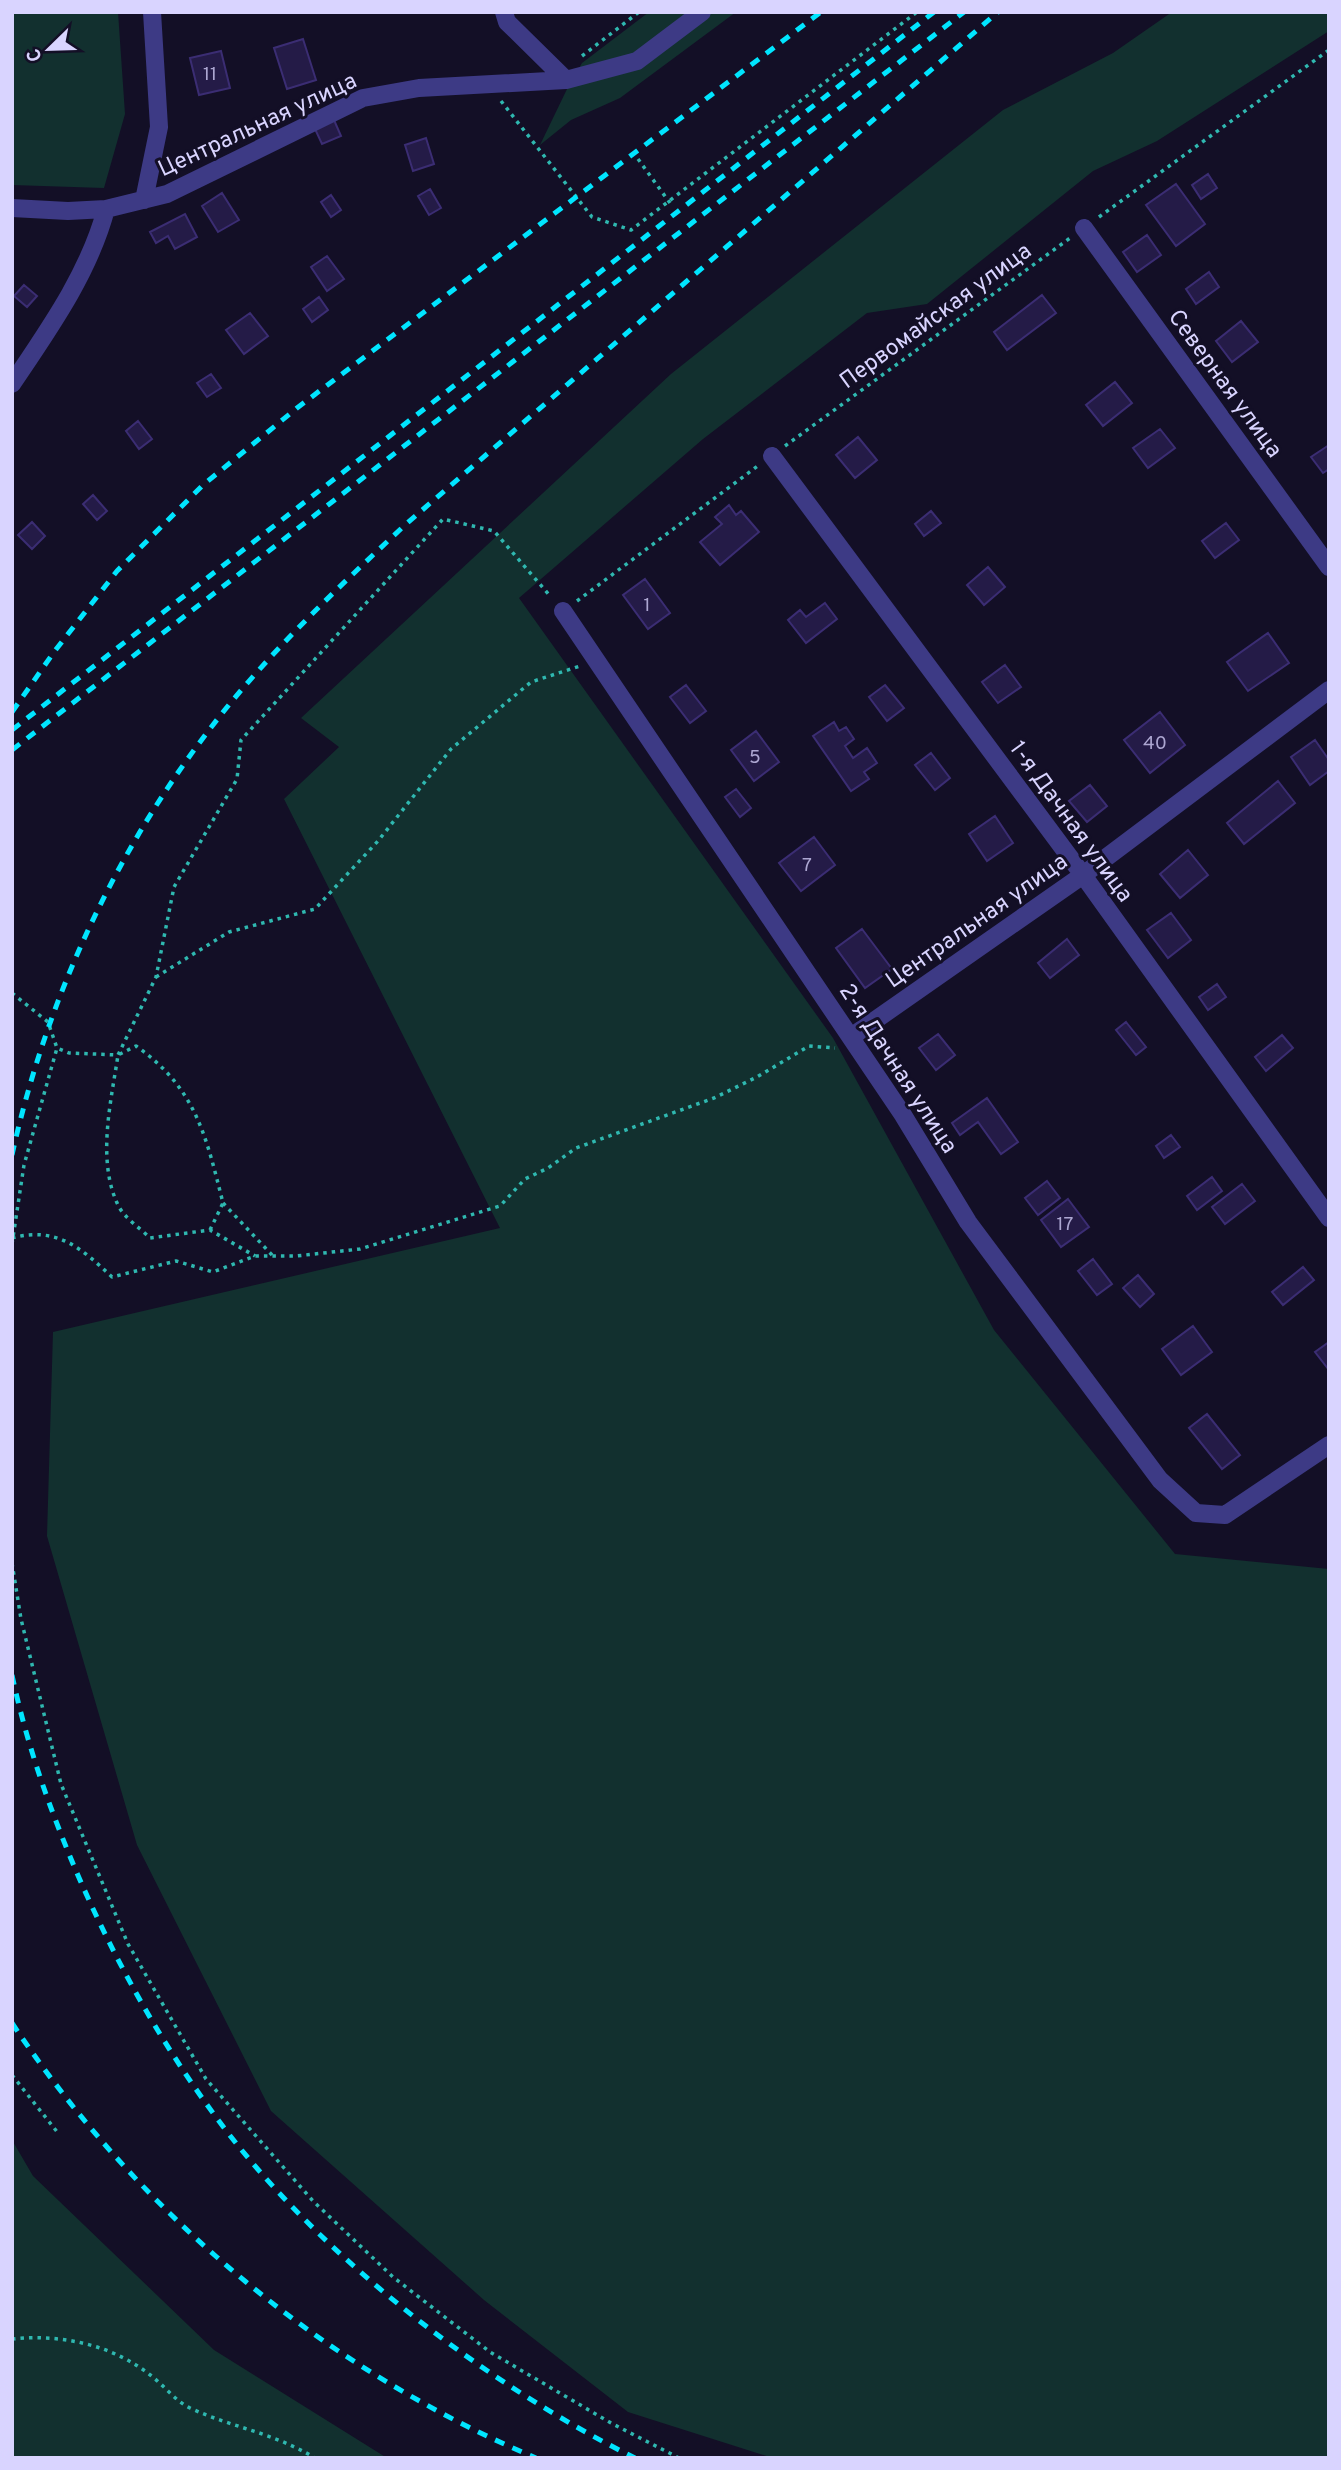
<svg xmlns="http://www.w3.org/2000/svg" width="1341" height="2470" viewBox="0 0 1341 2470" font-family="Overpass,sans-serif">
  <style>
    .green { fill: #12302f }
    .building { fill: #241b47; stroke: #3b2d73; stroke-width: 2 }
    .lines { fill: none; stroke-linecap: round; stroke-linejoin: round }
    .path { stroke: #2fb8b0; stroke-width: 3.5; stroke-dasharray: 3.5 5; stroke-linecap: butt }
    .minor { stroke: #3d3a85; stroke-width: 18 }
    .rail { stroke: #00e5ff; stroke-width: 5; stroke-dasharray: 10 9; stroke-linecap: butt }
    .labels { text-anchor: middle; stroke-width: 6; stroke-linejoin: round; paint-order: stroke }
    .number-label { font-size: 19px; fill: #aca6d1 }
    .street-label { font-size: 23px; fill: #d9d4ff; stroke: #130f26 }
  </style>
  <rect width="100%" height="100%" fill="#130f26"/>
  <!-- green -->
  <path class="green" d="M12 12H118L125 114 104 188 12 185Z
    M649 12H691L635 55 578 70 582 63Z
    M711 12H736L620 98 571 120 540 145 568 87 638 67Z
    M1172 12H1329V31L1157 141 1093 171 927 304 867 313 703 439 519 598 833 1038 994 1330 1175 1554 1329 1569V2458H773L628 2412 484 2300 271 2111 137 1845 47 1536 53 1332 500 1228 284 799 339 747 301 718 671 374 1003 110 1113 53Z
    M12 2140 33 2176 214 2350 387 2458H12Z"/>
  <!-- building -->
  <path class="building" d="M303 39 316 80 287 89 274 48Z
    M221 51 230 88 199 95 190 58Z
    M334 120 341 136 322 144 315 129Z
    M426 138 434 164 413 171 405 145Z
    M1208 174 1217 188 1201 199 1192 185Z
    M1176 184 1205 224 1176 246 1146 205Z
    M430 189 441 208 429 215 418 196Z
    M222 193 239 220 218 232 202 206Z
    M331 195 341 210 331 217 321 202Z
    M185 214 197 237 175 249 168 236 156 243 150 232Z
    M1147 235 1161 255 1137 272 1123 252Z
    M327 256 344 279 327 291 311 267Z
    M1209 272 1219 287 1196 304 1186 289Z
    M24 285 37 296 27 307 14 296Z
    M1042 295 1056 313 1007 350 994 332Z
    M319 297 328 310 312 322 303 309Z
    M250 313 268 336 244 354 226 330Z
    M1241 321 1258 342 1232 362 1216 341Z
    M211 374 221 388 207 397 197 383Z
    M1115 382 1132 403 1103 426 1086 405Z
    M138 421 152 439 139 449 126 431Z
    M1160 429 1175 448 1148 468 1133 448Z
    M858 437 877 460 855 478 836 455Z
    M1329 445V469L1323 473 1311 457Z
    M93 495 107 511 97 520 83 504Z
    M729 505 736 515 741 511 759 532 720 565 700 542 722 524 715 517Z
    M931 511 941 523 924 536 915 524Z
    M32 522 45 536 32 549 18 535Z
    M1226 523 1239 540 1215 558 1202 541Z
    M988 567 1005 587 984 605 967 585Z
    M645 579 670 613 648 629 623 595Z
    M825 603 837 619 806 643 788 620 800 610 806 617Z
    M1268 633 1289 663 1248 691 1227 662Z
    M1005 665 1021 687 998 703 982 682Z
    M686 685 706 711 690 723 670 697Z
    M885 685 904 708 887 721 869 697Z
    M1160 712 1185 745 1150 773 1124 740Z
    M834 722 839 731 846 727 854 739 845 746 853 758 867 748 877 763 864 772 869 779 851 791 813 736Z
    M756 731 779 762 754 781 731 750Z
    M1315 740 1329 760V771L1310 785 1291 757Z
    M931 753 950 778 935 790 915 765Z
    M1278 781 1295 803 1244 844 1227 823Z
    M1090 785 1107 806 1087 822 1069 801Z
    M736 789 751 808 740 817 725 797Z
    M995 816 1013 843 987 861 969 834Z
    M814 837 835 865 801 891 779 863Z
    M1188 850 1208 875 1180 898 1160 874Z
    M1171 913 1191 940 1168 958 1147 930Z
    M862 929 892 969 865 988 836 948Z
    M1067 939 1079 955 1050 978 1038 963Z
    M1217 984 1226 997 1208 1010 1199 997Z
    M1126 1022 1146 1047 1136 1055 1116 1030Z
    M938 1034 955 1055 936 1070 919 1048Z
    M1282 1035 1293 1048 1266 1071 1255 1057Z
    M987 1098 1018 1142 1001 1154 978 1122 960 1135 952 1123Z
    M1171 1135 1180 1147 1164 1158 1156 1146Z
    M1212 1177 1222 1191 1197 1210 1187 1196Z
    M1047 1181 1060 1198 1038 1215 1025 1198Z
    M1242 1184 1255 1201 1225 1224 1212 1207Z
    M1068 1199 1089 1227 1061 1247 1041 1220Z
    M1093 1259 1112 1284 1097 1295 1078 1271Z
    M1303 1267 1314 1280 1283 1305 1272 1292Z
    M1138 1275 1154 1294 1140 1307 1123 1288Z
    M1193 1326 1212 1352 1181 1375 1162 1349Z
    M1329 1342V1370L1315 1352Z
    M1207 1414 1240 1455 1222 1469 1189 1428Z"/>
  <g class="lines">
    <!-- path -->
    <path class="path" d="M582 56 639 12
      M501 101 592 217 631 230 917 12
      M638 159 670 203
      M1099 217 1329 50
      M785 446 1070 238
      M577 601 759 465
      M156 977 229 932 315 909 378 841 451 749 531 682 580 666
      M12 993 48 1022 57 1048 69 1053 118 1055 156 977 174 887 237 779 241 740 443 519 494 531 551 597
      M223 1203 272 1255
      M210 1230 223 1203C206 1136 196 1088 136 1046L118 1055C111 1102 96 1162 119 1207 125 1218 141 1229 150 1238L210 1230 255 1256
      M12 1238C57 1226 81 1248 112 1277L176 1261 213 1272 255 1256H296L360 1249 500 1206 525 1179 548 1168 576 1148 714 1098 757 1077 809 1046 835 1048
      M12 1244 24 1165 57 1048
      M12 1563 21 1619 61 1784 128 1944 206 2079 313 2201 393 2277 490 2352 611 2423 679 2458
      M12 2075 58 2133
      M12 2339C60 2334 110 2344 149 2374 163 2384 175 2401 190 2408 233 2428 272 2432 315 2458"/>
    <!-- minor -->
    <path class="minor" d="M504 12 507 22 566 80
      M144 200 159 127 152 12
      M12 208 68 211 106 209 167 194 363 98 419 88 566 80 637 61 702 12
      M1084 228 1329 567
      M12 384C49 329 89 273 106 209
      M772 456 1083 875 1329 1218
      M563 611 903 1115 968 1222 1160 1480 1196 1513 1225 1515 1329 1445
      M851 1037 1083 875 1329 690"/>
    <!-- rail -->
    <path class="rail" d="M12 712 54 652 117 571 203 485 297 408 821 12
      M12 730 934 12
      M12 750 964 12
      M12 1155C48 992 122 836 228 706 282 640 343 583 405 525L998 12
      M12 1675C27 1746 51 1813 80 1880 116 1962 160 2041 213 2113 313 2251 483 2383 635 2458
      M12 2023C139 2214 324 2369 536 2458"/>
  </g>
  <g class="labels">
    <!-- number labels -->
    <g class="number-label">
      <text x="210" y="80">11</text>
      <text x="647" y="611">1</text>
      <text x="1155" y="749">40</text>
      <text x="755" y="763">5</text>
      <text x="807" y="871">7</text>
      <text x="1065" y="1230">17</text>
    </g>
    <!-- street labels -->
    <g class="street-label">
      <text transform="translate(257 124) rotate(-25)" y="8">Центральная улица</text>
      <text transform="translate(935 315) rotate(-36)" y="8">Первомайская улица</text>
      <text transform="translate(1226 383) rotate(54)" y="8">Северная улица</text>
      <text transform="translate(1072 821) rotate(54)" y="8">1-я Дачная улица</text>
      <text transform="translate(976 920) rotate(-35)" y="8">Центральная улица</text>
      <text transform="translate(899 1068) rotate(57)" y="8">2-я Дачная улица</text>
    </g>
  </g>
  <!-- border -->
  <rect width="1341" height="2470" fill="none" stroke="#d9d4ff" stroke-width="28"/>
  <!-- north arrow -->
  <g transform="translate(49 49) rotate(247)" stroke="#130f26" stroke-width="5" paint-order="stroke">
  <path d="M0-5L12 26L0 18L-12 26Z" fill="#d9d4ff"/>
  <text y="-10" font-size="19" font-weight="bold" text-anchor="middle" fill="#d9d4ff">С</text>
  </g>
</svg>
